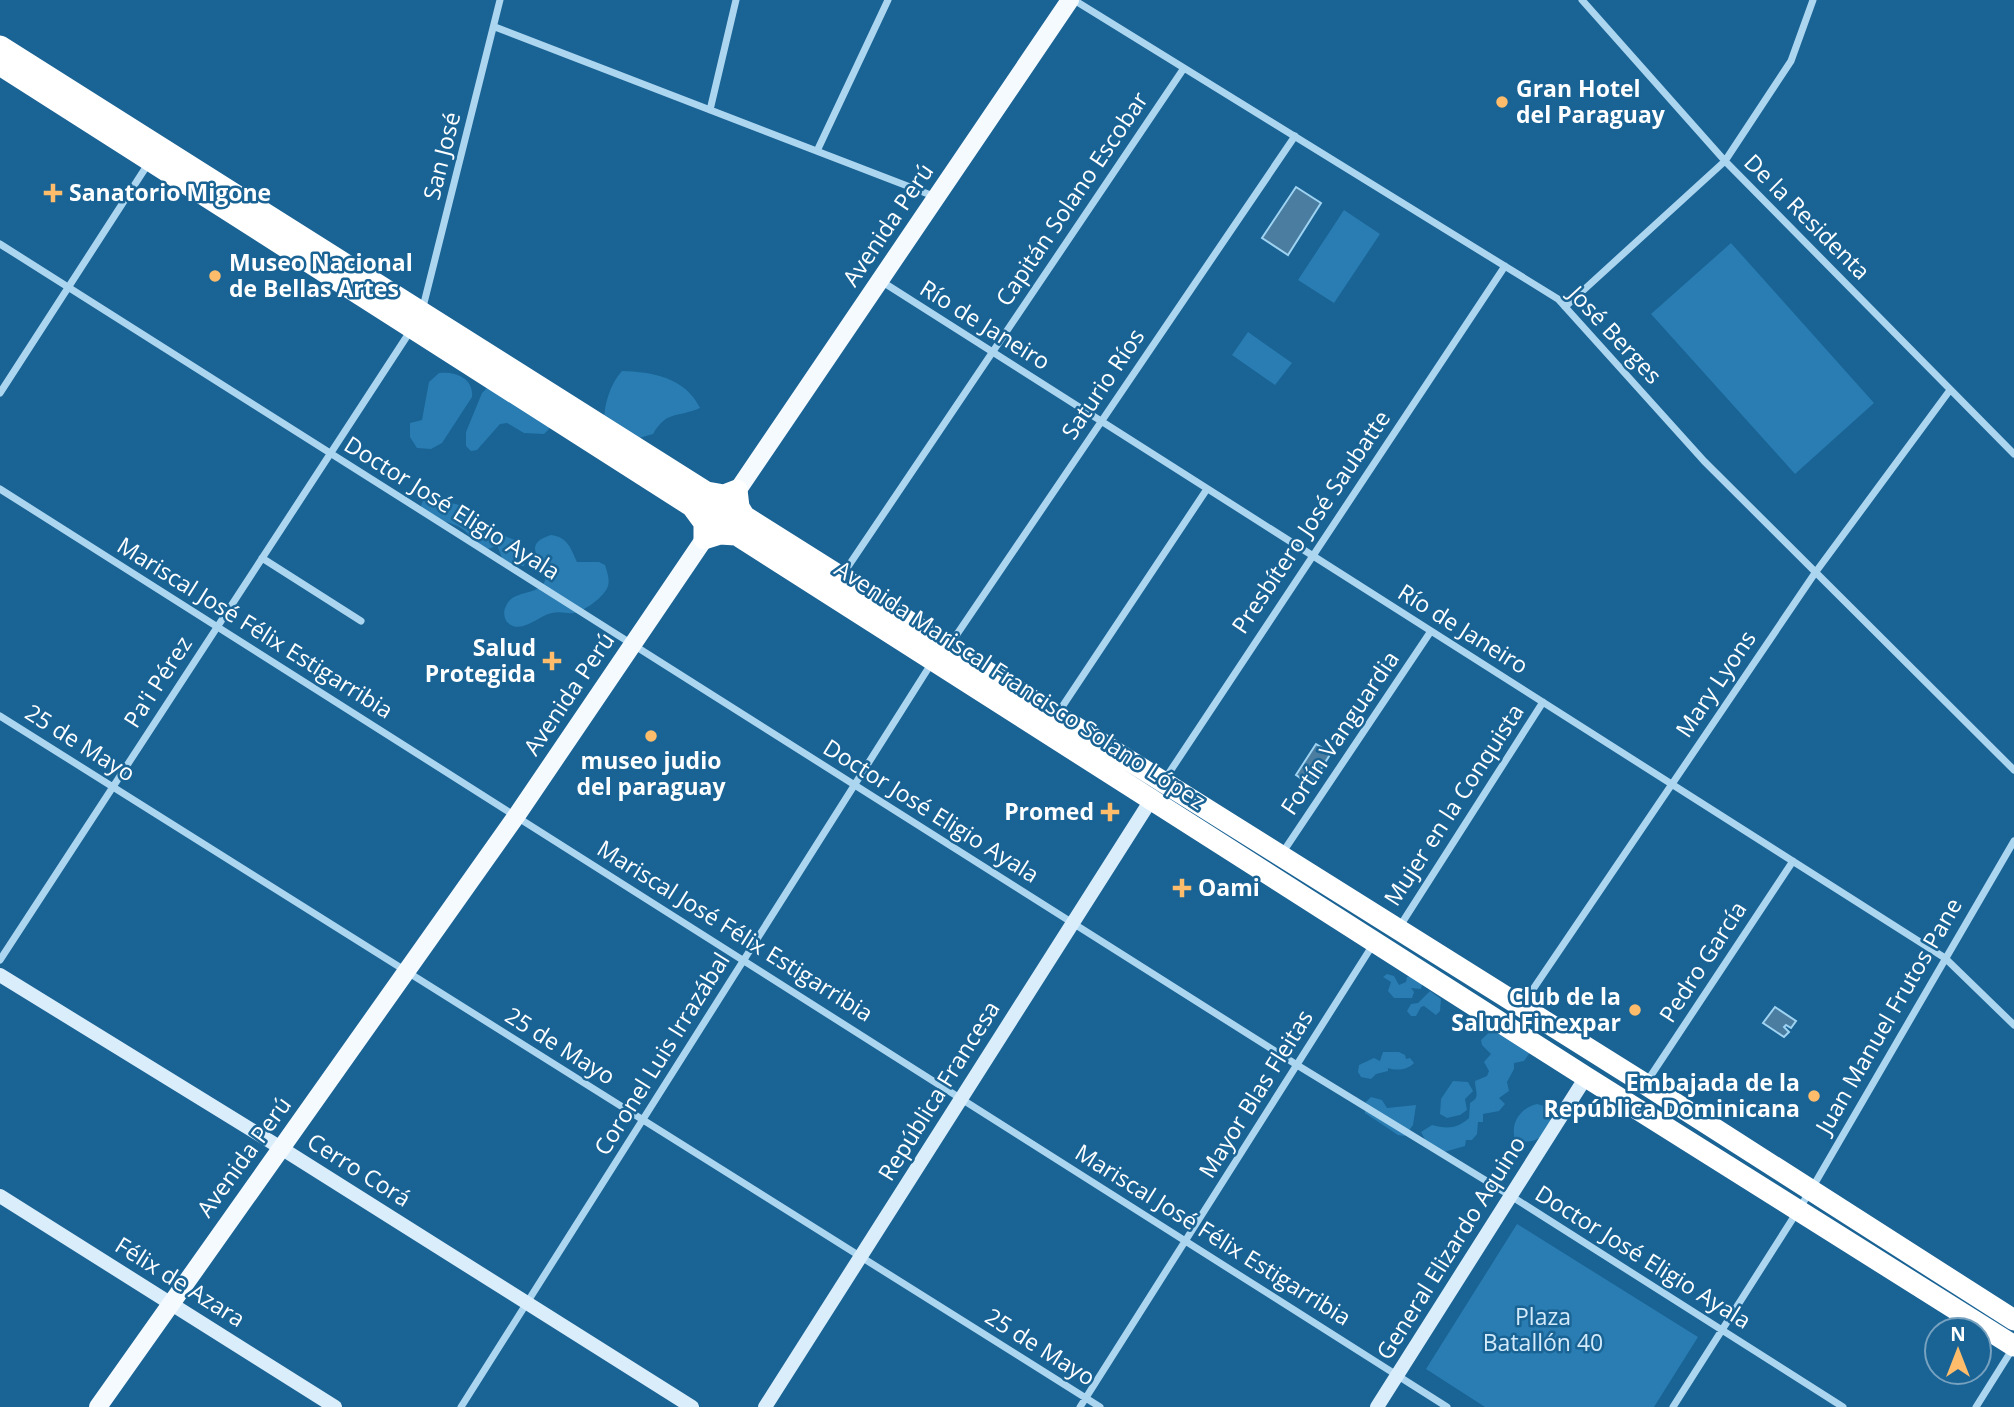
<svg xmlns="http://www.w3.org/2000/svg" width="2014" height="1407" viewBox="0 0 2014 1407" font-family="'Open Sans',sans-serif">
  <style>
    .green { fill: #297db2 }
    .water { fill: #4a7da0; stroke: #9fd3f2; stroke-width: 2 }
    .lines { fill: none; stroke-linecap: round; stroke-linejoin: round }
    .street { stroke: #acd6f0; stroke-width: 7 }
    .secondary { stroke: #daedfb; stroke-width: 14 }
    .primary { stroke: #f5faff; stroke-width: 18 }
    .highway { stroke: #fff; stroke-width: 21 }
    .poi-dot { fill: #ffbd6b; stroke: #1a6395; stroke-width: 2.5 }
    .labels { text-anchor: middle; stroke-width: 5; stroke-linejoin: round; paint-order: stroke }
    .poi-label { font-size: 23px; font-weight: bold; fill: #fff; stroke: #1a6395; text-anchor: start }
    .street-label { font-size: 23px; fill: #fff; stroke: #1a6395 }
    .park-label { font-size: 23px; fill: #d3ebfb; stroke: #1a6395 }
  </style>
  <rect width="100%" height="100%" fill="#1a6395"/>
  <!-- green -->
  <path class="green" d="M1344 210 1380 234 1334 303 1298 280Z
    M1731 243 1874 403 1795 474 1651 314Z
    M1248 332 1292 363 1275 385 1232 355Z
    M622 371C652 372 685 377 700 408 677 418 667 410 653 434L639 438 604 421C604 405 610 384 622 371Z
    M439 373C455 371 474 378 472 397L442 443 431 449 417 448 410 437V423L422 420 429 382Z
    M494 387 549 423V429L544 434 524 433 507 423 500 424 477 450 471 451 466 446V432L482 393 487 388Z
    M433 498 459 505 493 531 519 542 526 553 524 566H510L504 563 497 545C476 558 474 535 461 528 444 518 433 524 421 506L423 500Z
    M551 535C568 537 571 549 577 562H599L605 565C607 572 610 579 608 586 605 596 585 611 574 613 567 614 560 611 552 613 539 615 521 636 507 622 504 618 503 611 506 606 513 589 537 597 545 581 545 559 519 545 551 535Z
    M1387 974 1394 976 1399 985 1406 982 1407 977 1414 975 1423 980 1421 989 1411 988 1414 992 1412 998H1394L1388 991 1391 982 1383 977Z
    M1430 991 1441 999 1440 1011 1436 1015 1424 1006 1421 1007 1416 1016H1411L1407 1011 1411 1004 1418 1003Z
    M1497 1025 1533 1048 1524 1061 1514 1063V1069L1507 1082 1509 1091 1499 1098 1505 1104 1499 1111 1483 1114V1122H1478L1477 1134 1472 1140H1466L1465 1146 1444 1152 1427 1143 1421 1132 1432 1125C1447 1129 1457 1129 1469 1118L1470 1103C1481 1097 1475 1092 1475 1081L1487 1076 1489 1071 1484 1062 1491 1054 1482 1045 1481 1040Z
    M1383 1052H1399L1405 1055 1406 1059 1410 1058 1414 1063C1408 1070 1396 1071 1388 1068V1071L1376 1074 1371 1079 1361 1077 1358 1072 1359 1065 1374 1058 1380 1061Z
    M1453 1081 1468 1082 1473 1091 1465 1099 1467 1110 1460 1115 1447 1118 1440 1114 1441 1099Z
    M1371 1097 1382 1100 1387 1108 1416 1105 1413 1125 1405 1136 1398 1135 1365 1113V1103Z
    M1537 1104 1544 1106 1552 1120C1544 1138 1535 1145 1515 1140 1510 1123 1520 1108 1537 1104Z
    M1517 1224 1698 1337 1654 1407H1485L1426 1369Z"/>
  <!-- water -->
  <path class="water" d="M1296 187 1321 203 1288 255 1262 238Z
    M1316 744 1331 753 1311 785 1296 775Z
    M1775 1007 1796 1021 1791 1028 1786 1025 1784 1027 1789 1032 1784 1037 1763 1023Z"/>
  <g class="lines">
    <!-- street -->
    <path class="street" d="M1074 0 1558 299 1704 461 2014 770
      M1582 0 1725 161 2014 454
      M495 27 936 197
      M710 110 736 0
      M817 151 888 0
      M0 244 1297 1065 1511 1196 1843 1407
      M881 281 1945 958 2014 1025
      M1565 307 1725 161 1791 61 1813 0
      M422 311 500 0
      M0 393 148 164
      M0 489 1447 1407
      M262 558 361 621
      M843 574 1184 68
      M949 646 1295 136
      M1058 713 1207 489
      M0 716 1100 1407
      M1165 779 1505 266
      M1283 852 1431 631
      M1400 926 1543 702
      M0 960 411 330
      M1523 1004 1815 573 1950 390
      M1646 1083 1793 861
      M461 1407 931 664
      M1080 1407 1374 943
      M1673 1407 1811 1190 2014 841
      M1976 1407 2013 1348"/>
    <!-- secondary -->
    <path class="secondary" d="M0 975 281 1148 692 1407
      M0 1196 335 1407
      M765 1407 1151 800
      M1377 1407 1586 1077"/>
    <!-- primary -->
    <path class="primary" d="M731 500 1070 0
      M98 1407 517 815 711 529"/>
    <!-- highway -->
    <path class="highway" d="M0 46 841 577 948 647 1645 1084 2014 1320
      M0 65 1586 1077 2014 1346
      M707 492 724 495 737 490 739 507 745 517
      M693 508 704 523V539L720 534 736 535"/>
  </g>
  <!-- markers -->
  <g class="poi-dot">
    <circle cx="1502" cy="102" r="7"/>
    <path d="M49.5 182.5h7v7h7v7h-7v7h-7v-7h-7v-7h7z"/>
    <circle cx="215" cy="276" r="7"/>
    <path d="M548.5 650.5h7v7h7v7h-7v7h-7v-7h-7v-7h7z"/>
    <circle cx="651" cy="736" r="7"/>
    <path d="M1106.5 801.5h7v7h7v7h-7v7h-7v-7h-7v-7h7z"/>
    <path d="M1178.5 877.5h7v7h7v7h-7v7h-7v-7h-7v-7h7z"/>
    <circle cx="1635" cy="1010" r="7"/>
    <circle cx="1814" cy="1096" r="7"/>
  </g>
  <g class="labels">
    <!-- poi labels -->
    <g class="poi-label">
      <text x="1516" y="97">Gran Hotel<tspan x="1516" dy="26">del Paraguay</tspan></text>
      <text x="69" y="201">Sanatorio Migone</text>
      <text x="229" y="271">Museo Nacional<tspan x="229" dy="26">de Bellas Artes</tspan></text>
      <text x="536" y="656" text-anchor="end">Salud<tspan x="536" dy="26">Protegida</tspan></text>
      <text x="651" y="769" text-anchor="middle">museo judio<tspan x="651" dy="26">del paraguay</tspan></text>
      <text x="1094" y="820" text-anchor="end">Promed</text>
      <text x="1198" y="896">Oami</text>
      <text x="1621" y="1005" text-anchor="end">Club de la<tspan x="1621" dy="26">Salud Finexpar</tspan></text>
      <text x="1800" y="1091" text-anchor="end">Embajada de la<tspan x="1800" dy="26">República Dominicana</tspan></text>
    </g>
    <!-- street labels -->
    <g class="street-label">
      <text transform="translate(442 156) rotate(-76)" y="8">San José</text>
      <text transform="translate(1072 199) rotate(-56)" y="8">Capitán Solano Escobar</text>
      <text transform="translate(1807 217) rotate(45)" y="8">De la Residenta</text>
      <text transform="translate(888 225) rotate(-56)" y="8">Avenida Perú</text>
      <text transform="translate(985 325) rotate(32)" y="8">Río de Janeiro</text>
      <text transform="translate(1615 335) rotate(47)" y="8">José Berges</text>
      <text transform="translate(1103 384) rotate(-56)" y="8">Saturio Ríos</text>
      <text transform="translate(452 508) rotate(32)" y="8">Doctor José Eligio Ayala</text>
      <text transform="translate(1311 522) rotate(-56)" y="8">Presbítero José Saubatte</text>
      <text transform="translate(255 628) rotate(32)" y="8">Mariscal José Félix Estigarribia</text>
      <text transform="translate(1463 629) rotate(32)" y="8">Río de Janeiro</text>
      <text transform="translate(158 682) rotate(-57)" y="8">Pa'i Pérez</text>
      <text transform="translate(1716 684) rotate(-56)" y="8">Mary Lyons</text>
      <text transform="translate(1020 685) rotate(33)" y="8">Avenida Mariscal Francisco Solano López</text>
      <text transform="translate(569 694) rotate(-56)" y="8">Avenida Perú</text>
      <text transform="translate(1340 733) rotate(-56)" y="8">Fortín Vanguardia</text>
      <text transform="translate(80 743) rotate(32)" y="8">25 de Mayo</text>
      <text transform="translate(1454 805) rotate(-57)" y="8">Mujer en la Conquista</text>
      <text transform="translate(931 811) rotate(32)" y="8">Doctor José Eligio Ayala</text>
      <text transform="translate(735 931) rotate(32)" y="8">Mariscal José Félix Estigarribia</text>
      <text transform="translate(1703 962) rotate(-57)" y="8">Pedro García</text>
      <text transform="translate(1889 1016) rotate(-60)" y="8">Juan Manuel Frutos Pane</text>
      <text transform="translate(560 1046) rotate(32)" y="8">25 de Mayo</text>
      <text transform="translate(662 1054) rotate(-58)" y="8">Coronel Luis Irrazábal</text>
      <text transform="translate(939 1091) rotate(-58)" y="8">República Francesa</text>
      <text transform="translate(1256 1094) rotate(-58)" y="8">Mayor Blas Fleitas</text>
      <text transform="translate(244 1157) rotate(-54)" y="8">Avenida Perú</text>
      <text transform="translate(359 1170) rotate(32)" y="8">Cerro Corá</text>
      <text transform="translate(1213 1235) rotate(32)" y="8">Mariscal José Félix Estigarribia</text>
      <text transform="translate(1451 1248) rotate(-58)" y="8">General Elizardo Aquino</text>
      <text transform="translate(1643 1257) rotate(32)" y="8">Doctor José Eligio Ayala</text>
      <text transform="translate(180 1282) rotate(32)" y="8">Félix de Azara</text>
      <text transform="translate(1040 1347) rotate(32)" y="8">25 de Mayo</text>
    </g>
    <!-- park labels -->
    <g class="park-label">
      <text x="1543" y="1325">Plaza<tspan x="1543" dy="26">Batallón 40</tspan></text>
    </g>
  </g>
  <!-- north arrow -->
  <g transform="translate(1958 1351)"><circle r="33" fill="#1a6395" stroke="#76a1bf" stroke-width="2"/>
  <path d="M0-5L12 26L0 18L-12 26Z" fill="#ffbd6b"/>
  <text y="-10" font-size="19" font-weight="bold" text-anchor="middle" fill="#ffffff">N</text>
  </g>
</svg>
